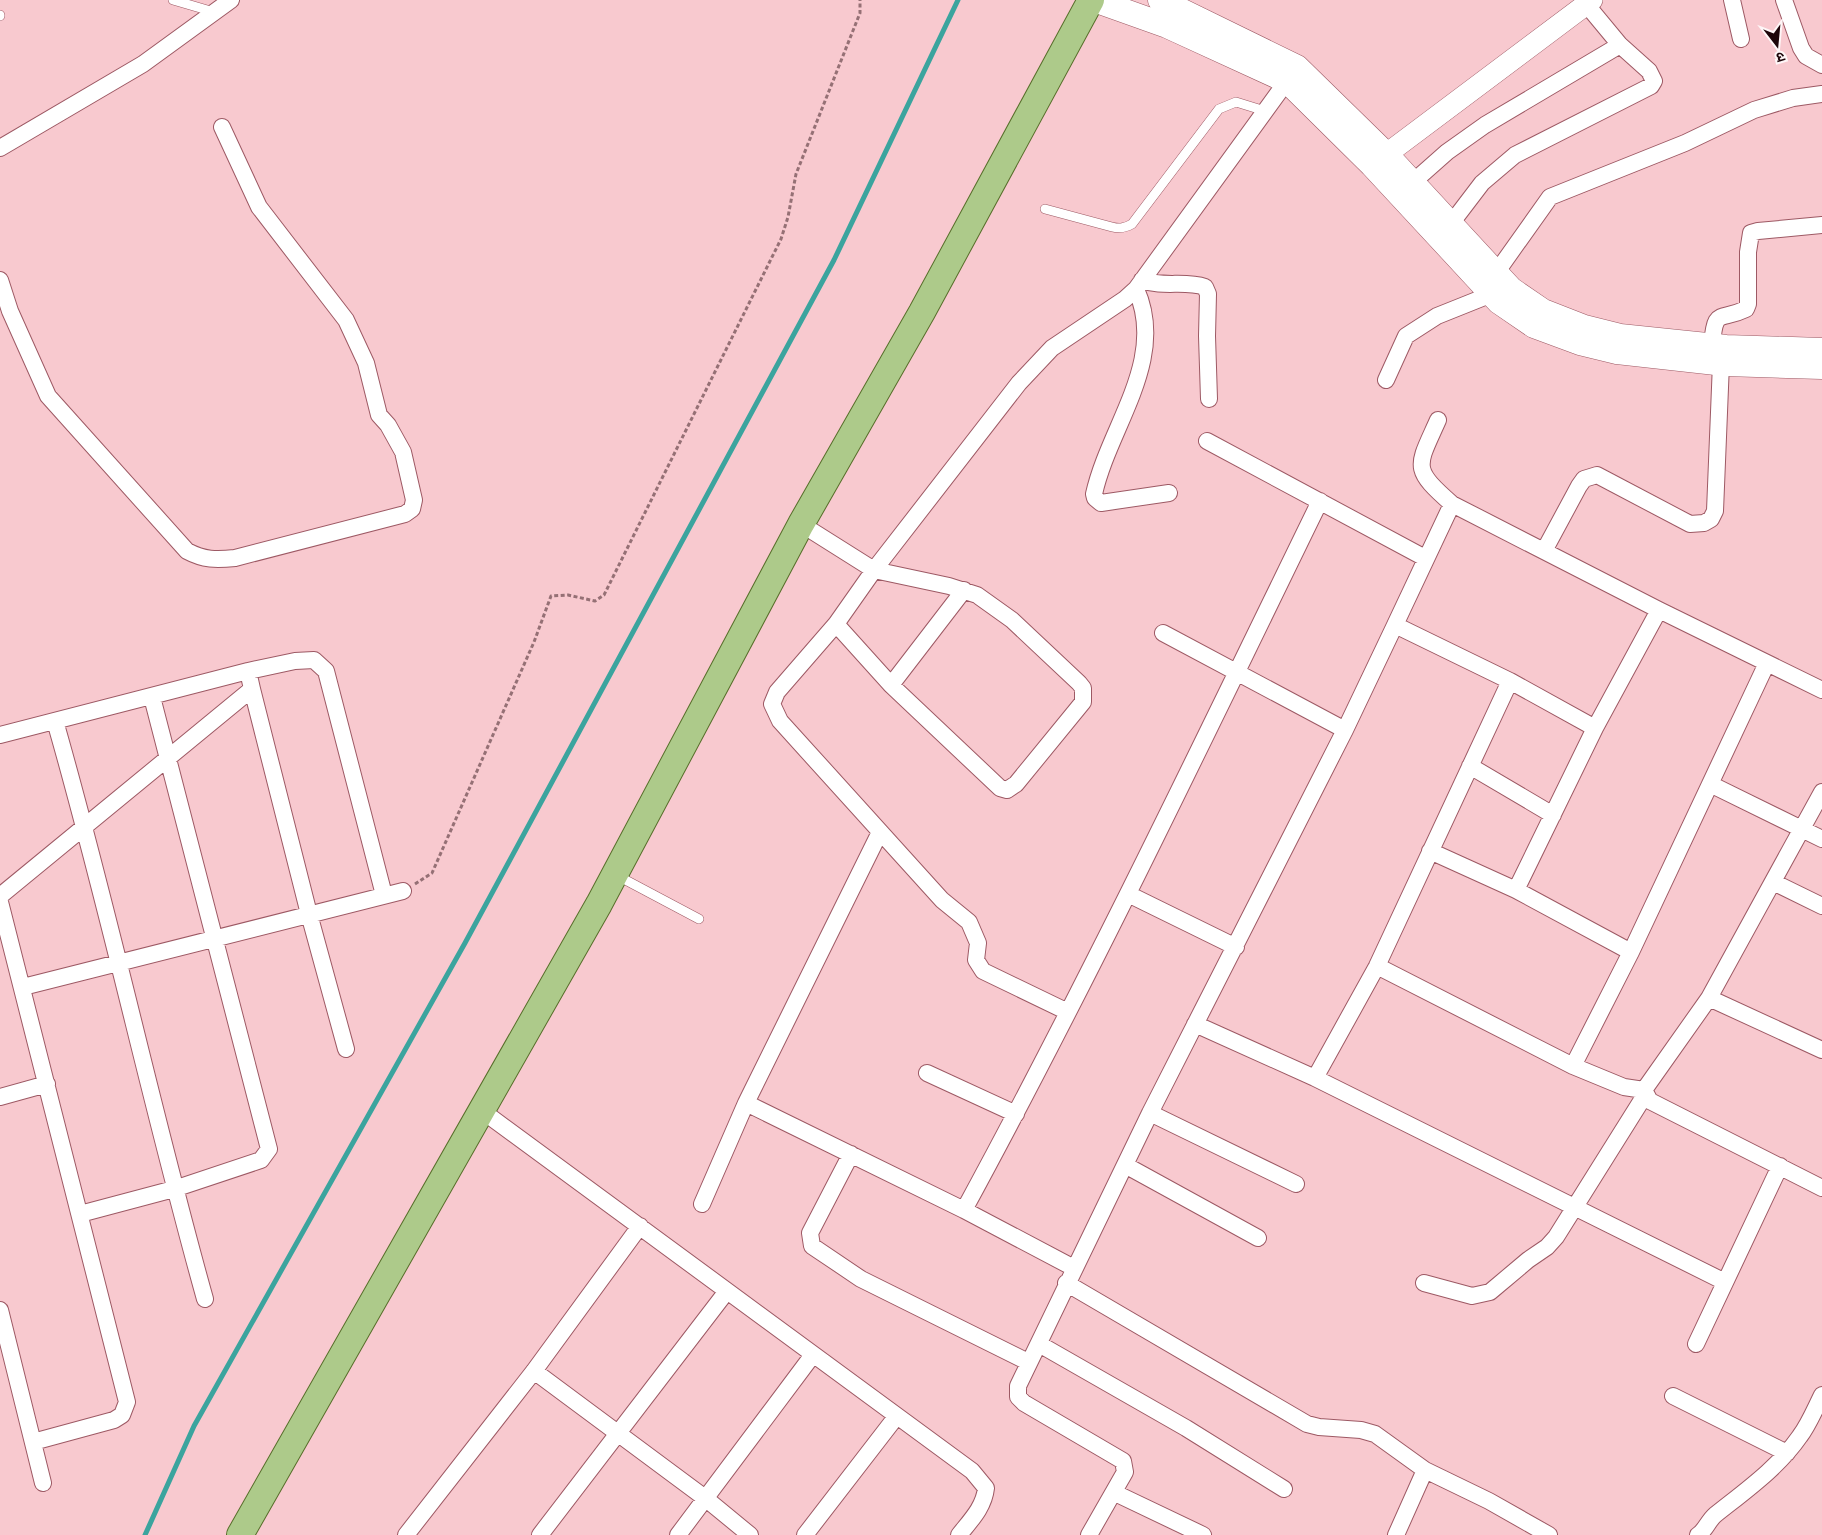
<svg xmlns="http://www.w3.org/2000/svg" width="1822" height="1535" viewBox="0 0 1822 1535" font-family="'DM Sans','Noto Sans Devanagari',sans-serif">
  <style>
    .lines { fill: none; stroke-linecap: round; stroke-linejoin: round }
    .stream { stroke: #3ba49e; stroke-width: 5 }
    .service-casing { stroke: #9d5964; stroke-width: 10 }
    .minor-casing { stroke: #9d5964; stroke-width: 18 }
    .tertiary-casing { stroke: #9d5964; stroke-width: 22 }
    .secondary-casing { stroke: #9d5964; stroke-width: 25 }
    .primary-casing { stroke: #576e2a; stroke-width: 28 }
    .path { stroke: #957075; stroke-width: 3; stroke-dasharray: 4 2.5; stroke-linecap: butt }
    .service { stroke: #fff; stroke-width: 9 }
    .minor { stroke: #fff; stroke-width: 16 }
    .tertiary { stroke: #fff; stroke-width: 21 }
    .secondary { stroke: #fff; stroke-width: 24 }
    .primary { stroke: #adca8a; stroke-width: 26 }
  </style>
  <rect width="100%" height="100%" fill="#f8c9cf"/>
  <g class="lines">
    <!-- stream -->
    <path class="stream" d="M145 1535 194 1426 465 943 834 260 958 0"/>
    <defs>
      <path id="service" d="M173 0 214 12
        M0 16V15
        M1045 209 1112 227C1120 229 1125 228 1132 224L1219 109 1236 102 1265 111
        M618 876 699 919"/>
      <path id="minor" d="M1732 0 1741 39
        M1784 0 1801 48 1806 56 1822 65
        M0 148 143 64 231 0
        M1412 183 1447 152 1485 125 1620 45
        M1450 225 1482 183 1515 155 1651 86 1654 81 1649 71 1620 45 1586 4
        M1496 273 1550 197 1685 143 1754 110 1793 98 1822 94
        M0 280 10 311 48 396 187 551C204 560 216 560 235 558L405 514 412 509 414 500 403 452 388 425 379 415 366 363 346 320 259 207 222 127
        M1142 280C1163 288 1185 280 1205 287L1208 294 1207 336 1209 399
        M1136 289C1168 360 1109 426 1094 494L1095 498 1101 503 1169 493
        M1712 345C1715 307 1719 322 1746 309L1748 304V252L1751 233 1758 231 1822 225
        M1386 380 1406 336 1437 316 1492 294
        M1438 420C1417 467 1411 468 1452 504L1659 610 1822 690
        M1207 441 1425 558
        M801 524 874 570 949 586 977 595 1012 620 1079 683 1083 688V702L1016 784 1007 790 1000 788 891 685 836 624
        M1544 551 1579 486 1584 479 1597 475 1690 524 1704 523 1711 519 1715 511 1721 363
        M1395 625 1452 504
        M1163 633 1345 730
        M891 685 964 590
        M252 689 309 914 346 1049
        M55 721C110 912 151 1107 205 1299
        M0 735 248 671 295 661 314 660 326 671 384 895
        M1470 766 1553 815
        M1710 784 1822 839
        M1822 792 1709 998 1644 1090 1650 1101 1822 1188
        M1430 851 1516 890 1631 952
        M1773 882 1822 906
        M1516 890 1595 728
        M1128 894 1236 947
        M0 896 252 689 250 680
        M0 902 127 1402 122 1415 114 1420 33 1442
        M1377 966 1510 681
        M23 987 403 891
        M1709 998 1822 1050
        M1068 1012 983 971 976 960 978 943 969 922 942 900 780 721 772 704 777 692 836 624 874 570 1019 383 1052 348 1125 299 1136 289 1292 74
        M1195 1024 1315 1078 1377 966 1573 1066 1624 1087 1644 1090
        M1573 1066 1631 952 1767 663
        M927 1073 1016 1114
        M1315 1078 1725 1282
        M0 1097 47 1084
        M746 1103 964 1210 1074 1268
        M481 1110 972 1471 986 1488C984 1507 971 1520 959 1535
        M851 1154 810 1233 812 1246 861 1279 1028 1362
        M1125 1165 1258 1238
        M1296 1184 1150 1113 1345 730 1395 625 1510 681 1595 728 1659 610
        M702 1204 746 1103 880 832
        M964 1210C1090 978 1204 739 1320 501
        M80 1214 174 1189 261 1160 269 1149 152 697
        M1066 1283 1307 1424 1319 1427 1361 1430 1375 1434 1425 1470 1489 1501 1549 1535
        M1424 1283 1472 1296 1490 1292 1528 1260 1547 1247 1556 1237 1645 1095
        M0 1310 43 1483
        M1039 1344 1186 1428 1284 1489
        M1696 1344 1780 1166
        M534 1371 705 1498 750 1535
        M1673 1396 1787 1453
        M1115 1493 1203 1535
        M406 1535 534 1371 640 1226
        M540 1535 727 1291
        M678 1535 812 1356
        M805 1535 896 1417
        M1089 1535 1125 1472 1123 1461 1024 1403 1018 1397V1386L1150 1113
        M1396 1535 1425 1470
        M1698 1535C1705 1531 1708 1521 1715 1515 1745 1491 1778 1468 1800 1436 1809 1424 1815 1409 1822 1395"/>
      <path id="tertiary" d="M1372 165 1592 0"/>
      <path id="secondary" d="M1094 0 1167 26 1287 81 1372 165 1499 302 1534 326 1580 343 1617 352 1725 364 1822 367
        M1160 0 1297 67 1386 154 1511 289 1543 311 1584 327 1620 336 1726 347 1822 350"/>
      <path id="primary" d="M240 1535 599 904 801 524 922 312 1091 0"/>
    </defs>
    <!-- service casing -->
    <use href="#service" class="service-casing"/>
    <!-- minor casing -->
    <use href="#minor" class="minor-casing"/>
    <!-- tertiary casing -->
    <use href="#tertiary" class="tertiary-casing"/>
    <!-- secondary casing -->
    <use href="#secondary" class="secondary-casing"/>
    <!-- primary casing -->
    <use href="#primary" class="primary-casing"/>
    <!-- path -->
    <path class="path" d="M415 884 432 873 534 642 551 596 568 595 595 601 604 595 781 239 788 217 796 174 860 13V0"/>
    <!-- service -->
    <use href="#service" class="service"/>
    <!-- minor -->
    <use href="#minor" class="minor"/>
    <!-- tertiary -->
    <use href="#tertiary" class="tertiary"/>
    <!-- secondary -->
    <use href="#secondary" class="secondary"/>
    <!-- primary -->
    <use href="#primary" class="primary"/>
  </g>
  <!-- north arrow -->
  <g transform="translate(1777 45) rotate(164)" stroke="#fef6f7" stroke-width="4" paint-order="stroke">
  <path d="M0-4L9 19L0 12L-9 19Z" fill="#1d0509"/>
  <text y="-8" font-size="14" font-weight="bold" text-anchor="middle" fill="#1d0509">उ</text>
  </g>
</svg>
